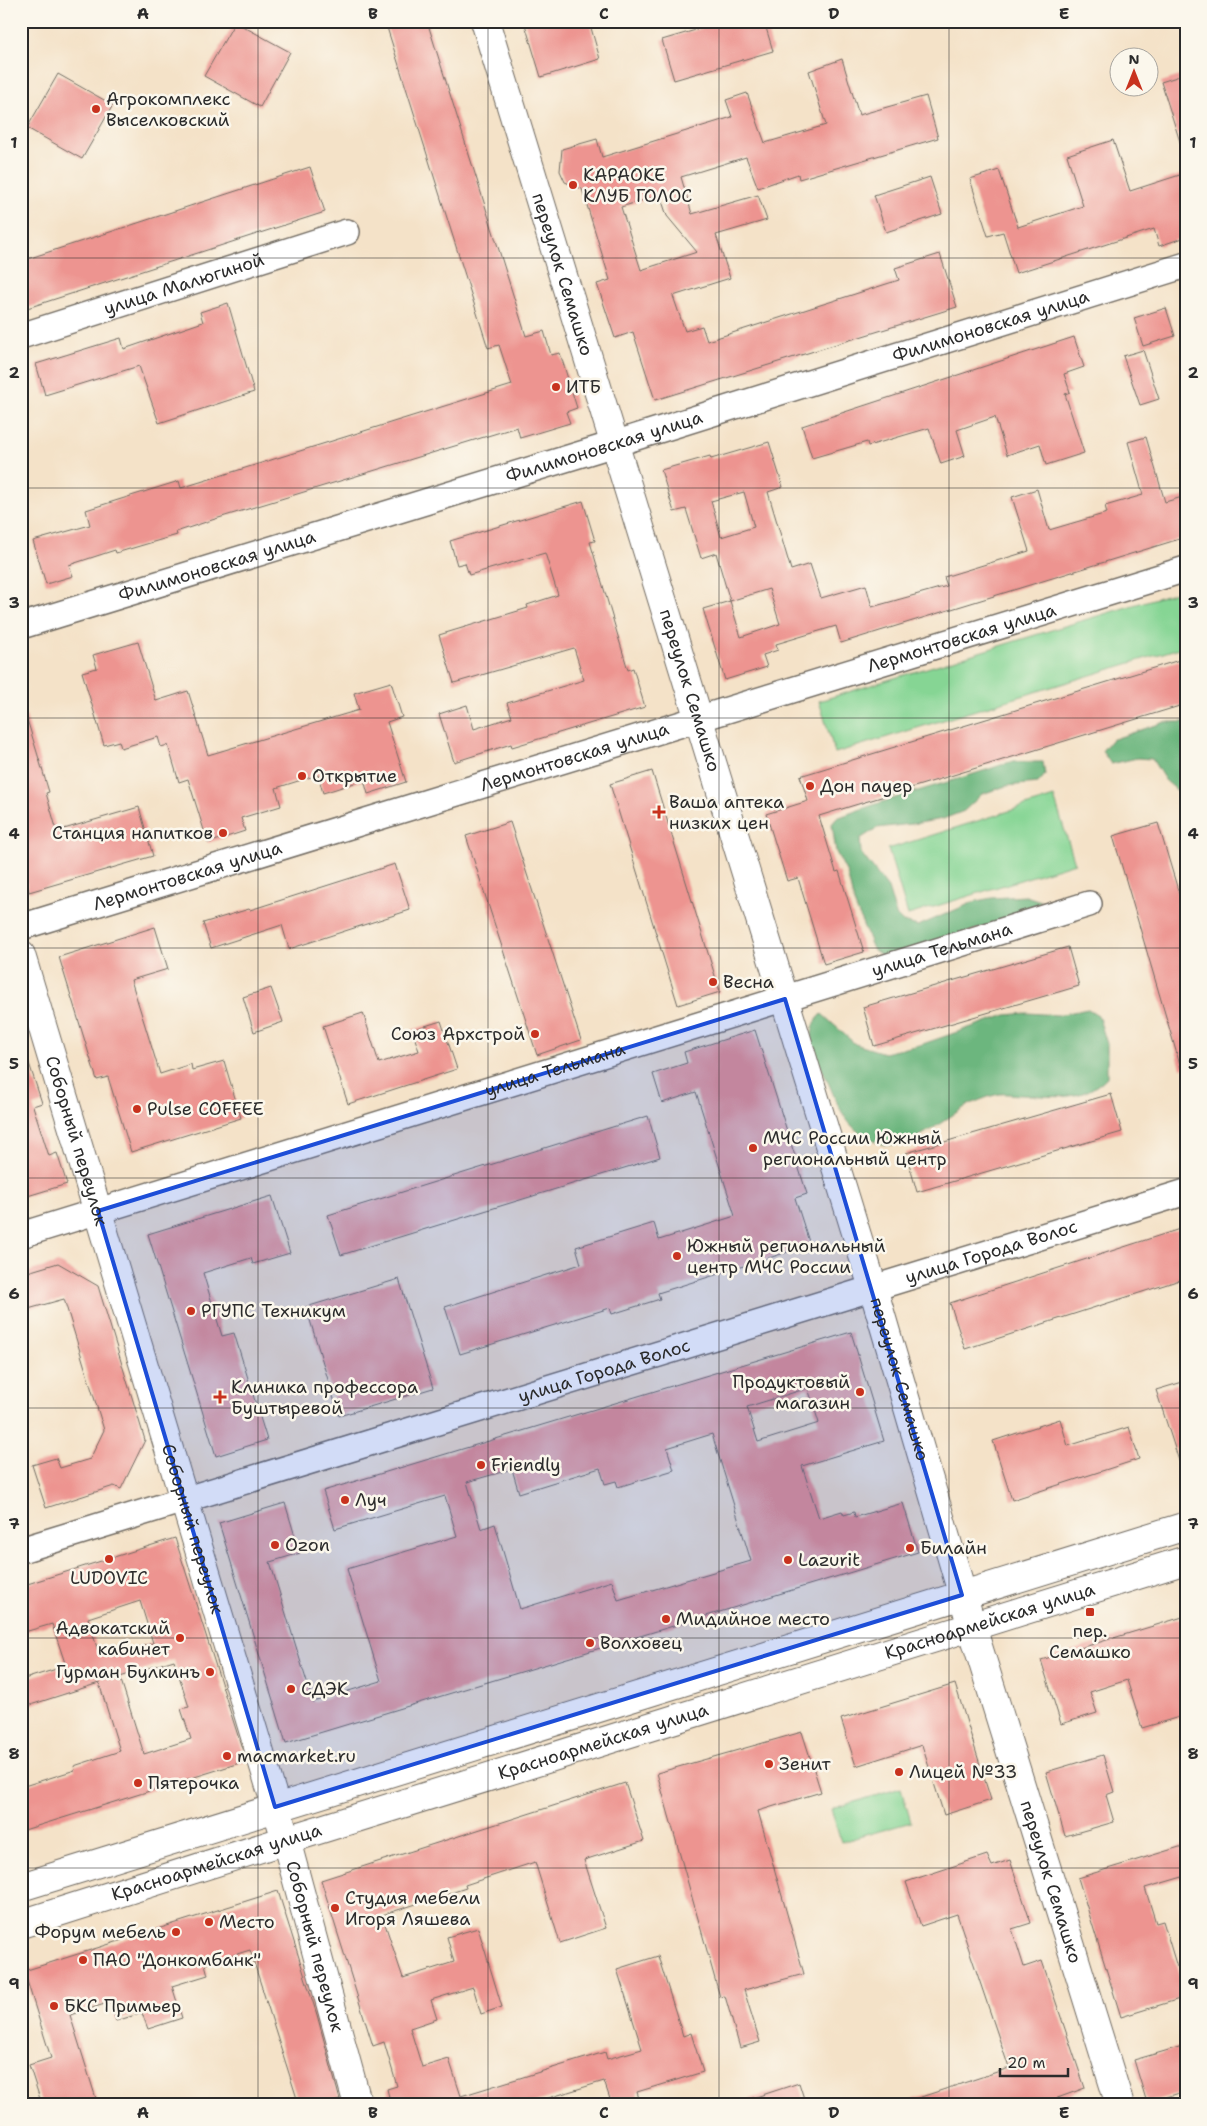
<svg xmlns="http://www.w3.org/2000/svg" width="1207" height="2126" viewBox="0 0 1207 2126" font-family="'Shantell Sans',sans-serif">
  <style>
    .green { fill: #86d594; stroke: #588060 }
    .forest { fill: #6cb67e; stroke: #4c7054 }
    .building { fill: #ed9490; fill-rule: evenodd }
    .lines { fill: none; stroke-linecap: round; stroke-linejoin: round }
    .street-casing { stroke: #716b62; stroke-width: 28 }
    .secondary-casing { stroke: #716b62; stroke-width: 30 }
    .primary-casing { stroke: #716b62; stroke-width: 30 }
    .street { stroke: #fff; stroke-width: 25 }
    .secondary { stroke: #fff; stroke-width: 28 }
    .primary { stroke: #fff; stroke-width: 28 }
    .marked { fill: #1d4ed8; fill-opacity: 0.2; stroke: #1d4ed8; stroke-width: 4; stroke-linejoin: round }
    .grid { fill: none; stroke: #2b2b2b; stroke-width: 1; stroke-opacity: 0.55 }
    .poi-dot { fill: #c8321e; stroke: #fbf7ec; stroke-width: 2 }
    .labels { text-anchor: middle; stroke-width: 5; stroke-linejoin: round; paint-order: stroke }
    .poi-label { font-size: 18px; fill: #2b2b2b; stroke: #fbf7ec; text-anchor: start }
    .street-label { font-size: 18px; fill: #2b2b2b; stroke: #fbf7ec }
    .neatline { fill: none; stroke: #2b2b2b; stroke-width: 2 }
    .grid-label { font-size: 16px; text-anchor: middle; font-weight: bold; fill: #2b2b2b }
  </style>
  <rect width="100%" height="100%" fill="#fbf7ec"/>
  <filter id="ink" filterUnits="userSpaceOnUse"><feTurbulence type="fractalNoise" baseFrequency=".02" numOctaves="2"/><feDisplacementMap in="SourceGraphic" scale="10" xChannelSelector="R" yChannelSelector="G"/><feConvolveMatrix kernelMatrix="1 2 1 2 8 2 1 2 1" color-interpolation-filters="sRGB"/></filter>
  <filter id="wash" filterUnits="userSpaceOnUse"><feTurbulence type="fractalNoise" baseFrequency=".0096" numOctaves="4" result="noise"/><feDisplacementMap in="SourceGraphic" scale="20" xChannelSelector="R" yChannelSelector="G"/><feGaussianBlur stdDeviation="1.12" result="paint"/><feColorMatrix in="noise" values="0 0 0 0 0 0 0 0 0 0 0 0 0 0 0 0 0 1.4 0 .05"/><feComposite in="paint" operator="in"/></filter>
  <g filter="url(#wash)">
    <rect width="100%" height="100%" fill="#f4e2c8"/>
    <!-- green -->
    <path class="green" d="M1186 589V646L835 753 819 701Z
      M1054 797 1075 863 908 915 888 849Z
      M901 1788 911 1822 841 1842 831 1809Z"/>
    <!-- forest -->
    <path class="forest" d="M1165 722H1186V798L1165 780 1152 759 1137 758 1111 764 1102 751 1111 740Z
      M1010 762H1043L1045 775 1038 783 1006 786 982 794 964 811 943 819 919 823 877 828 860 839 861 853 888 888 896 915 903 922 918 926 976 901 992 898 1026 896 1041 901 1029 912 886 959 873 949 854 903 847 873 836 852 832 824 837 818C894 796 953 782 1010 762Z
      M1088 1009 1098 1015 1107 1044V1077C1081 1103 1057 1096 1022 1095 1015 1095 1006 1093 999 1094 990 1096 976 1101 967 1106 943 1119 906 1155 876 1142 840 1128 836 1095 820 1065 811 1049 807 1027 822 1014L855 1044 884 1053 920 1045 1006 1015 1027 1013 1057 1015Z"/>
    <g id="blocks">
      <!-- building -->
      <path class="building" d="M385 21H427L526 336 544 331 551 355 560 353 577 408 566 412 570 423 520 438 517 427 212 520 176 532 177 535 116 553 115 550 69 565 73 576 46 584 33 541 90 525 86 510 179 481 181 488 512 385 499 345 488 348Z
        M524 21H589L600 59 541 77Z
        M726 21H764L773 51 674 80 662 40Z
        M235 22 290 52 260 107 204 76Z
        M842 59 859 115 926 96 938 138 799 179 798 174 758 188 746 157 681 177 692 214 758 195 767 220 716 235 730 278 673 296 685 331 702 326 707 341 899 280 895 268 940 254 957 307 655 400 633 332 615 338 597 284 610 280 582 189 565 182 560 171 562 149 597 139 602 157 732 117 726 100 747 93 765 143 826 125 809 71ZM660 195 667 216 697 252 641 270 621 207Z
        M58 74 113 105 82 159 27 128Z
        M1186 74V147L1182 148 1161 82Z
        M1113 140 1130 191 1186 173V237L1159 246 1154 229 1016 273 1003 232 988 236 970 179 999 170 1018 227 1083 206 1067 155Z
        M310 167 325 212 21 310V261Z
        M930 177 942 214 886 232 874 195Z
        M228 303 254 392 159 423 139 366 45 395 36 364 121 338 124 349 203 322 200 312Z
        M1166 308 1175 336 1143 346 1134 318Z
        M1074 337 1084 367 1064 374 1070 392 1065 394 1084 453 1046 465 1040 444 1007 455 995 417 957 430 965 456 941 464 929 428 868 446 867 442 812 458 802 426Z
        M1143 350 1159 399 1140 405 1123 356Z
        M1146 437 1165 502 1186 496V537L841 643 836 626 776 644 778 650 763 655 767 667 725 680 703 609 730 601 716 553 701 558 686 509 674 512 661 470 710 456 711 459 769 442 783 487 768 492 791 570 810 564 821 598 866 585 872 607 947 586 944 577 1029 551 1012 497 1037 489 1049 530 1107 513 1105 506 1143 495 1128 442ZM744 492 754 527 721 537 711 501ZM769 589 780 624 741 637 730 601Z
        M583 501 595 541 590 542 628 670 633 668 645 707 512 747 511 744 454 762 439 714 467 705 474 729 512 717 507 703 584 680 574 648 454 683 439 635 528 608 527 605 558 595 545 553 469 575 465 563 457 565 450 541Z
        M138 642 156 701 188 691 208 755 359 710 354 693 391 682 402 717 387 722 406 782 368 794 364 780 323 793 318 775 295 782 276 788 281 806 241 818 245 831 208 843 188 779 179 782 168 745 161 747 158 737 121 748 119 741 104 745 82 672 97 668 93 655Z
        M1186 658V704L819 816 836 872 839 871 864 952 824 964 798 878 787 881 766 814 808 801 800 776Z
        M21 716H26L49 792 46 793 57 831 139 807 153 856 29 892 21 864Z
        M652 771 720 992 678 1005 610 784Z
        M510 822 581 1040 537 1055 466 836Z
        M1158 823 1186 917V1067L1181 1068 1113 836Z
        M395 864 410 910 289 949 282 925 211 948 203 923 249 909 250 910Z
        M155 927 168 969 131 980 160 1074 191 1064 192 1070 224 1061 241 1118 131 1152 108 1077 97 1080 59 957Z
        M1068 947 1079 986 874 1046 863 1007Z
        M271 988 283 1022 254 1032 243 997Z
        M363 1013 379 1063 419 1051 412 1030 441 1021 457 1069 348 1104 323 1026Z
        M755 1030 807 1194 795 1198 810 1245 658 1293 660 1299 612 1314 610 1308 460 1354 445 1307 581 1264 576 1247 654 1223 659 1240 735 1216 696 1092 662 1103 653 1074 687 1063 684 1052Z
        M25 1051 42 1103 33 1106 49 1156 57 1153 67 1184 21 1198V1052Z
        M1111 1094 1122 1132 917 1192 906 1153Z
        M648 1116 660 1157 341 1255 328 1215Z
        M272 1196 290 1253 253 1264 251 1258 203 1273 222 1336 234 1333 267 1440 216 1456 148 1234Z
        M1186 1227V1278L965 1349 950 1303Z
        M58 1263 98 1286 145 1440 121 1489 114 1486 46 1508 32 1465 56 1458 60 1468 90 1459 104 1430 64 1299 21 1311V1274Z
        M399 1279 433 1388 339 1416 306 1307Z
        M851 1332 884 1441 802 1466 819 1518 842 1511 844 1515 854 1512 855 1517 903 1503 918 1552 286 1743 219 1523 285 1503 300 1553 270 1562 313 1702 381 1681 347 1569 457 1536 445 1496 335 1529 323 1491ZM808 1388 819 1423 758 1442 747 1407ZM712 1434 751 1561 618 1600 612 1581 520 1609 495 1524 481 1529 467 1482 512 1469 519 1493 600 1468 605 1484 616 1481 618 1487 674 1470 667 1448Z
        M1186 1381V1469L1182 1470 1156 1390Z
        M1060 1419 1068 1446 1129 1427 1139 1459 1012 1500 993 1441Z
        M175 1538 246 1761 21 1831V1787L75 1770 74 1766 120 1751 99 1683 21 1708V1680L66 1666 52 1624 21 1633V1586ZM140 1601 153 1643 113 1655 111 1647 98 1651 88 1618ZM174 1660 189 1707 181 1709 191 1739 144 1754 120 1677Z
        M1186 1616V1715L1142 1728 1127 1680 1090 1692 1097 1713 1061 1724 1041 1660Z
        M955 1684 991 1800 944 1815 922 1745 856 1766 841 1719Z
        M802 1732 821 1792 758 1811 804 1974 744 1990 760 2042 740 2048 725 1996 720 1997 657 1773Z
        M1103 1755 1114 1792 1106 1795 1114 1822 1065 1836 1046 1772Z
        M625 1783 644 1841 584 1860 606 1928 560 1943 535 1862 465 1885 466 1888 382 1915 403 1978 454 1962 447 1937 478 1928 502 2007 481 2014 473 1987 431 2000 437 2019 410 2028 422 2067 449 2059 461 2096 605 2052 607 2059 642 2049 617 1969 658 1956 683 2036 691 2033 703 2072 637 2092 641 2105H612L604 2081 526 2105H391L387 2089 397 2086 384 2042 373 2046 321 1880Z
        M1186 1845V1876L1145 1888 1156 1923 1163 1921 1186 1997 1121 2017 1078 1878Z
        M987 1855 992 1866 1010 1860 1031 1923 1012 1929 1024 1967 1042 1961 1085 2088 1052 2100 1054 2105H910L909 2101 1009 2068 957 1914 921 1926 906 1882Z
        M278 1891 317 2015 340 2100 324 2105H299L250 1950 205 1964 208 1975 172 1986 182 2018 148 2029 142 2013 116 2021 111 2002 70 2015 98 2105H42L29 2065 51 2058 24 1971Z
        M1186 2045V2091L1147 2103 1134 2060Z
        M799 2083 806 2105H745L744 2101Z"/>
    </g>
  </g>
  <g filter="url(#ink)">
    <use href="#blocks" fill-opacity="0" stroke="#716b62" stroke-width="1"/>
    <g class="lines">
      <defs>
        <g id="street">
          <path id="s1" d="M21 336 347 232"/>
          <path id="s2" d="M21 626 614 444 1186 265"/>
          <path id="s3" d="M21 927 1186 569"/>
          <path id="s4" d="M21 1235 1089 904"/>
          <path id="s5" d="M21 1550 1186 1192"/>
        </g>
        <g id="secondary">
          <path id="s6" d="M485 21 873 1288 972 1627 1120 2105"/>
          <path id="s7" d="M21 955 286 1840 358 2105"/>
        </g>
        <g id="primary">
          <path d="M21 1887 1186 1526"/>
          <path id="s8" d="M21 1924 286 1840 1186 1560"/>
        </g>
      </defs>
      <!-- street casing -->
      <use href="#street" class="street-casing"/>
      <!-- secondary casing -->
      <use href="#secondary" class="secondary-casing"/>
      <!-- primary casing -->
      <use href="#primary" class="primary-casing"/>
      <!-- street -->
      <use href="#street" class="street"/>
      <!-- secondary -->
      <use href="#secondary" class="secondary"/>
      <!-- primary -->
      <use href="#primary" class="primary"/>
    </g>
  </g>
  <!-- marked area -->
  <path class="marked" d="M785 999 962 1595 275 1807 98 1211Z"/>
  <!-- grid -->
  <path class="grid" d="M258 21V2105M488 21V2105M719 21V2105M949 21V2105M21 258H1186M21 488H1186M21 718H1186M21 948H1186M21 1178H1186M21 1408H1186M21 1638H1186M21 1868H1186"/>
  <!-- markers -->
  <g class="poi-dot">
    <circle cx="96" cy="109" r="5"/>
    <circle cx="573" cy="185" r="5"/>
    <circle cx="556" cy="387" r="5"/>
    <circle cx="302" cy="776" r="5"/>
    <circle cx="810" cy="786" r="5"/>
    <path d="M656.5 804.5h5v5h5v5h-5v5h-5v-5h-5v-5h5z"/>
    <circle cx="223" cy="833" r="5"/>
    <circle cx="713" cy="982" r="5"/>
    <circle cx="535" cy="1034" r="5"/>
    <circle cx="137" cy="1109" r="5"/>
    <circle cx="753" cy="1148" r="5"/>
    <circle cx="677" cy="1256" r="5"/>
    <circle cx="191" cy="1311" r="5"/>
    <circle cx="860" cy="1392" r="5"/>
    <path d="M217.5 1389.5h5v5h5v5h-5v5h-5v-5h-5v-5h5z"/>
    <circle cx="481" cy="1465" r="5"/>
    <circle cx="345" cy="1500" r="5"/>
    <circle cx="275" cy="1545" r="5"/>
    <circle cx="910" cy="1548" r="5"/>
    <circle cx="109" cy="1559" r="5"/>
    <circle cx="788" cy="1560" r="5"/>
    <rect x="1085" y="1607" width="10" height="10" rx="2.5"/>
    <circle cx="666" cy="1619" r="5"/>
    <circle cx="180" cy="1638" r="5"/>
    <circle cx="590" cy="1643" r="5"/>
    <circle cx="210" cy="1672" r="5"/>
    <circle cx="291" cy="1689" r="5"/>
    <circle cx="227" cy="1756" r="5"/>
    <circle cx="769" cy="1764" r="5"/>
    <circle cx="899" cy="1772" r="5"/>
    <circle cx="138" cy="1783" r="5"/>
    <circle cx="335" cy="1908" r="5"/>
    <circle cx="209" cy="1922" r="5"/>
    <circle cx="176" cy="1932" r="5"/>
    <circle cx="83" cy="1960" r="5"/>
    <circle cx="54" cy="2006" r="5"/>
  </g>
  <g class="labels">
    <!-- poi labels -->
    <g class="poi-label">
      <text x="106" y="105">Агрокомплекс<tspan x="106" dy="21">Выселковский</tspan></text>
      <text x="583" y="181">КАРАОКЕ<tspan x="583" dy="21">КЛУБ ГОЛОС</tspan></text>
      <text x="566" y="393">ИТБ</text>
      <text x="312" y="782">Открытие</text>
      <text x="820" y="792">Дон пауер</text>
      <text x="669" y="808">Ваша аптека<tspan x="669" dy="21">низких цен</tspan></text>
      <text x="213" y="839" text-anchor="end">Станция напитков</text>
      <text x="723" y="988">Весна</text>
      <text x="525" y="1040" text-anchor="end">Союз Архстрой</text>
      <text x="147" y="1115">Pulse COFFEE</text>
      <text x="763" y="1144">МЧС России Южный<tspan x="763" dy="21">региональный центр</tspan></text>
      <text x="687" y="1252">Южный региональный<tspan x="687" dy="21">центр МЧС России</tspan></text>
      <text x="201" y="1317">РГУПС Техникум</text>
      <text x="850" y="1388" text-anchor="end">Продуктовый<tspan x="850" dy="21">магазин</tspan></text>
      <text x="231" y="1393">Клиника профессора<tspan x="231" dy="21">Буштыревой</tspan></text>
      <text x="491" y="1471">Friendly</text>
      <text x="355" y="1506">Луч</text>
      <text x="285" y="1551">Ozon</text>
      <text x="920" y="1554">Билайн</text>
      <text x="798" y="1566">Lazurit</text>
      <text x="109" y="1584" text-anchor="middle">LUDOVIC</text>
      <text x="676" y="1625">Мидийное место</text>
      <text x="170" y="1634" text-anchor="end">Адвокатский<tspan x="170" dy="21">кабинет</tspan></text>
      <text x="1090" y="1637" text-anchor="middle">пер.<tspan x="1090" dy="21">Семашко</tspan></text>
      <text x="600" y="1649">Волховец</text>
      <text x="200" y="1678" text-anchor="end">Гурман Булкинъ</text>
      <text x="301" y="1695">СДЭК</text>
      <text x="237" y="1762">macmarket.ru</text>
      <text x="779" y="1770">Зенит</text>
      <text x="909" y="1778">Лицей №33</text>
      <text x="148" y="1789">Пятерочка</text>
      <text x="345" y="1904">Студия мебели<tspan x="345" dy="21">Игоря Ляшева</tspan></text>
      <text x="219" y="1928">Место</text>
      <text x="166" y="1938" text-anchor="end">Форум мебель</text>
      <text x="93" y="1966">ПАО "Донкомбанк"</text>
      <text x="64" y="2012">БКС Примьер</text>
    </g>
    <!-- street labels -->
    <g class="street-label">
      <text dy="6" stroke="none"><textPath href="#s6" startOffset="265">переулок Семашко</textPath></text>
      <text dy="6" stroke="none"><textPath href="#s1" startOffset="171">улица Малюгиной</textPath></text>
      <text dy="6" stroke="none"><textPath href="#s2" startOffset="1015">Филимоновская улица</textPath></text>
      <text dy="6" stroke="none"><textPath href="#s2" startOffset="610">Филимоновская улица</textPath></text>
      <text dy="6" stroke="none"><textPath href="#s2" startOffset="205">Филимоновская улица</textPath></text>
      <text dy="6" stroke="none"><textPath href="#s3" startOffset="984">Лермонтовская улица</textPath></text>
      <text dy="6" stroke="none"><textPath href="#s6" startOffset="700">переулок Семашко</textPath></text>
      <text dy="6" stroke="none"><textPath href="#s3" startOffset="579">Лермонтовская улица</textPath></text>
      <text dy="6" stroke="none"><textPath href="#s3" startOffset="174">Лермонтовская улица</textPath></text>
      <text dy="6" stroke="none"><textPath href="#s4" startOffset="964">улица Тельмана</textPath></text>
      <text dy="6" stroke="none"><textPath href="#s4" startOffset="559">улица Тельмана</textPath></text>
      <text dy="6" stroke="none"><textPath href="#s7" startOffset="194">Соборный переулок</textPath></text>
      <text dy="6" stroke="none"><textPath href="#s5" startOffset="1015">улица Города Волос</textPath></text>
      <text dy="6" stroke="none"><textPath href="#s5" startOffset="610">улица Города Волос</textPath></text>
      <text dy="6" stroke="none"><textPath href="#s6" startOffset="1420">переулок Семашко</textPath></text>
      <text dy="6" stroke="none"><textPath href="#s7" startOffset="599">Соборный переулок</textPath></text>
      <text dy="6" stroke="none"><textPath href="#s8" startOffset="1015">Красноармейская улица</textPath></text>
      <text dy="6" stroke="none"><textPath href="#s8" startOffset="610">Красноармейская улица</textPath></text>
      <text dy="6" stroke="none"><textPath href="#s8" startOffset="205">Красноармейская улица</textPath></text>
      <text dy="6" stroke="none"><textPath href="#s6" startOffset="1945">переулок Семашко</textPath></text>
      <text dy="6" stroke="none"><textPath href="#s7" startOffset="1034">Соборный переулок</textPath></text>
    </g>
  </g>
  <!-- margin -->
  <rect width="1207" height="2126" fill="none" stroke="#fbf7ec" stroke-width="55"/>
  <!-- north arrow -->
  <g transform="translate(1134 72)"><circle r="24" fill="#fbf7ec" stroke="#a8a59f"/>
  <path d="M0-4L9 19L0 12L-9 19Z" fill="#c8321e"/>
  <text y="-8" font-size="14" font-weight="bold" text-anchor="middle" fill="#2b2b2b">N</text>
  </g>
  <!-- scale -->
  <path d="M1000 2068v8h68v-8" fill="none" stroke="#2b2b2b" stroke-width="2.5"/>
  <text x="1007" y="2068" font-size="15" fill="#2b2b2b" stroke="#fbf7ec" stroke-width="4" paint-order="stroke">20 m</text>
  <rect x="28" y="28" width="1152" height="2070" class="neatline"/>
  <g class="grid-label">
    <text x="143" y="19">A</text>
    <text x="373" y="19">B</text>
    <text x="604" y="19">C</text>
    <text x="834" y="19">D</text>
    <text x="1064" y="19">E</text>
    <text x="14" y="148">1</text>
    <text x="1193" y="148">1</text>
    <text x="14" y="378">2</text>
    <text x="1193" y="378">2</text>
    <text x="14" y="608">3</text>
    <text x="1193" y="608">3</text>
    <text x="14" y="839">4</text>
    <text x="1193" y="839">4</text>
    <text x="14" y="1069">5</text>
    <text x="1193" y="1069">5</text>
    <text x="14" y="1299">6</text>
    <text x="1193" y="1299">6</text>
    <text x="14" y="1529">7</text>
    <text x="1193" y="1529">7</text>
    <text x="14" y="1759">8</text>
    <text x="1193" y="1759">8</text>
    <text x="14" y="1989">9</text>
    <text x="1193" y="1989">9</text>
    <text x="143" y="2118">A</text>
    <text x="373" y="2118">B</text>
    <text x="604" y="2118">C</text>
    <text x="834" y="2118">D</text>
    <text x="1064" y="2118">E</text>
  </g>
</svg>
